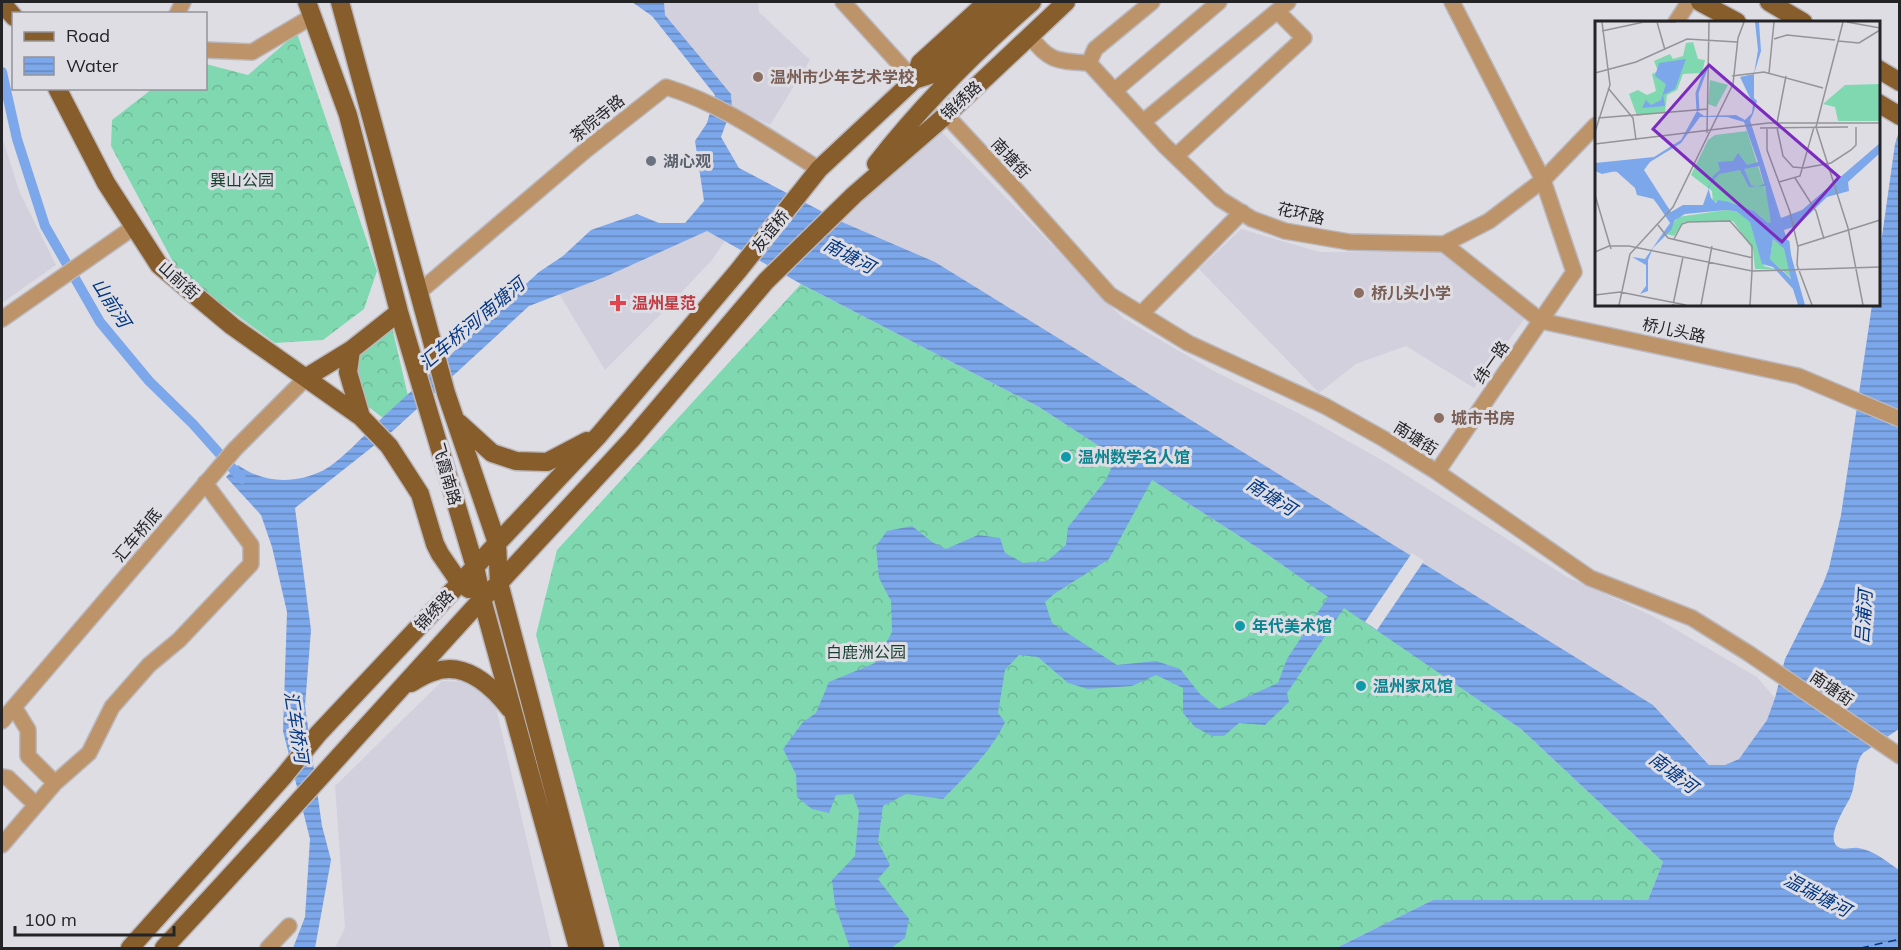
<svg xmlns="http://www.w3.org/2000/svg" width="1901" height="950" viewBox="0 0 1901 950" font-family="Mulish,'Noto Sans SC',sans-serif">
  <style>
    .built { fill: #d2d0dd }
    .forest { fill: url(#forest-crowns) }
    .water { fill: url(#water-rules); fill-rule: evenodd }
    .pier { fill: #dfdde4 }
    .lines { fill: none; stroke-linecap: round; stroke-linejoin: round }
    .canal { stroke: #7ca7ea; stroke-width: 10 }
    .ferry { stroke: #003783; stroke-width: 1.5; stroke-dasharray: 8 6; stroke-linecap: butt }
    .minor-casing { stroke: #bab8be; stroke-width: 18 }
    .major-casing { stroke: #bab8be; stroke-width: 21 }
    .minor { stroke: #bd9469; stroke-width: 15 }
    .major { stroke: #875d2b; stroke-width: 18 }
    .education-dot { fill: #8d6e63; stroke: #dfdde4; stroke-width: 2 }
    .worship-dot { fill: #6b7280; stroke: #dfdde4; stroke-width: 2 }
    .health-dot { fill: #e0444e; stroke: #dfdde4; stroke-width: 2 }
    .culture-dot { fill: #0f9aa8; stroke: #dfdde4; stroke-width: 2 }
    .labels { text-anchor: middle; stroke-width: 6; stroke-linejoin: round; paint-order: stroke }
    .education-label { font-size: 16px; font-weight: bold; fill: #785e54; stroke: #dfdde4; text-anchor: start }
    .street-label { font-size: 16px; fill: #242426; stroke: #dfdde4 }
    .worship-label { font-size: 16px; font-weight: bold; fill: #5b616d; stroke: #dfdde4; text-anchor: start }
    .park-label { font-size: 16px; fill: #163f2e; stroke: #dfdde4 }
    .health-label { font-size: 16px; font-weight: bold; fill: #be3a42; stroke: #dfdde4; text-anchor: start }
    .culture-label { font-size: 16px; font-weight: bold; fill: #0d838f; stroke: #dfdde4; text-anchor: start }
    .water-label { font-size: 18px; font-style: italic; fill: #003783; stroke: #dfdde4 }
    .inset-river { fill: none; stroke: #7ca7ea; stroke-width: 3 }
    .inset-road { fill: none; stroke: #949398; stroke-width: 1.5 }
    .view { fill: #7b2cbf; fill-opacity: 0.15; stroke: #7b2cbf; stroke-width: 3 }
    .inset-edge { fill: none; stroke: #242426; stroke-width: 3 }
  </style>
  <defs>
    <pattern id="forest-crowns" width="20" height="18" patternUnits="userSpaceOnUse" patternTransform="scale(1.5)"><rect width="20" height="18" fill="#7fd8b0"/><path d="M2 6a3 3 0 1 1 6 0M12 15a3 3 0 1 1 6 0" fill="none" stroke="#6eb997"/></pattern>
    <pattern id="water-rules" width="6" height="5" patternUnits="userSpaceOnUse" patternTransform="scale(1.5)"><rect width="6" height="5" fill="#7ca7ea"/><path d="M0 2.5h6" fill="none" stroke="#6588bd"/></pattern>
  </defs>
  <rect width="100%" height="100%" fill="#dfdde4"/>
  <!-- built -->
  <path class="built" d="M664 2H758L759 12 810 60 770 125 732 107 731 94 665 15Z
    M940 130 1123 318 1210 369 1300 414 1387 463 1567 577 1651 615 1757 677 1775 698 1767 720 1749 747 1739 759 1725 765H1710L1653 705 935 262 842 222 846 215 889 172Z
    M2 137 20 193 56 265 2 303Z
    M1241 229 1320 252 1428 251 1446 254 1525 318 1474 388 1406 346 1356 364 1319 393 1199 269Z
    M707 231 725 241 712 260 663 312 605 370 559 294 605 277Z
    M442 681 476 682 495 703 552 948H335L345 928 335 786Z"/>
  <!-- forest -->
  <path class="forest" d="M297 33 377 271 364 309 323 340 275 343 179 273 111 146 112 120 152 89 206 88V64L248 75Z
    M801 284 1039 407 1261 550 1521 729 1663 862 1648 900H1433L1336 948H620L536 635 557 550Z
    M392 327 408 396 383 418 357 398 352 356Z"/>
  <!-- water -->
  <path class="water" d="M632 2H664L665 15 731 94 732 107 721 137 739 168 842 222 935 262 1653 705 1709 765H1725L1739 759 1767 720 1775 698 1785 659 1823 584 1829 568 1841 515 1872 305 1878 304 1879 258 1895 144 1899 131V729L1863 753C1853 766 1857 783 1850 798 1845 808 1823 841 1840 848 1846 850 1852 847 1858 848 1874 850 1887 862 1899 870V948H1336L1433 900H1648L1663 862 1521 729 1344 608 1287 693 1289 702 1265 725 1239 723 1224 736H1212L1195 727 1183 713V688L1156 675 1132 686 1088 689 1068 683 1038 657 1019 655 1005 670 998 713 1005 722C993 749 964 778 943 799L906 794 883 806 878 842 890 865 878 879 909 919 905 938 891 948H850L835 905 832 880 855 856 859 811 853 794 836 795 829 813 812 809 797 797 796 774 783 749 803 722 816 713 829 682 875 663 892 632 891 601 879 578 876 546 887 531 912 526 932 542 946 549 978 535 1000 538 1005 553 1023 563 1047 561 1066 545 1068 527 1106 480 1116 457 1039 407 801 284 707 231 605 277 529 306 395 429 295 508 311 630 305 706 322 826 331 860 315 948H293L305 917 310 839 283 731 287 612 272 547 261 515 226 477 238 465C264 484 296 484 324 470 341 461 367 432 382 418 435 370 487 320 539 272L563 256 591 230 637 214 659 223H685L704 201 695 141 707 123 715 95 652 16ZM1152 480 1261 550 1328 597 1287 659 1278 683 1219 709 1200 694 1180 669 1156 661 1117 665 1052 623 1045 602 1054 594 1109 559Z"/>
  <!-- pier -->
  <path class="pier" d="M1412 553 1424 561 1377 630 1365 622Z"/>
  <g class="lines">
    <!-- canal -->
    <path class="canal" d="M2 72 17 139 45 226 100 322 149 381 193 424 242 479"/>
    <!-- ferry -->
    <path class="ferry" d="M1861 948 1900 939"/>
    <defs>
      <path id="minor" d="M843 2 914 80
        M177 14 183 2
        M1676 22 1689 2
        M1029 35C1049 62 1057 61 1089 63L1164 145 1220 199 1252 219 1285 231 1349 242 1444 244 1489 221 1543 180 1596 125
        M206 50 252 52 313 16
        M1089 63 1095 49 1152 2
        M1114 91 1219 2
        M946 115 1017 191 1110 295 1188 343 1325 406 1384 439 1437 472 1590 578 1692 618 1748 653 1900 756
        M1143 122 1288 2
        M1176 156 1304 38 1277 11
        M1444 244 1541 321 1798 376 1900 419
        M418 293 586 150 666 87C722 104 769 138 819 169
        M1141 314 1242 212
        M2 319 134 227
        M1437 472 1574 272 1543 180 1452 2
        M14 707 28 730V756L55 783
        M2 721 235 449 307 377
        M2 777 8 778 35 804
        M2 845 55 783 89 753 112 707 149 665 179 640 251 564V545L205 483
        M268 948 289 926"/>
      <path id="major" d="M307 2 348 115 399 312 475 567 482 599 578 948
        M340 2 446 393 497 543 499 583 595 948
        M1700 2 1737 22
        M1769 2 1803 22
        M2 3 14 17
        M1878 69 1900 82
        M914 80 930 75 1011 2
        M57 88 106 183 159 265 232 326 361 417 389 446 420 494 435 544 440 554 460 583 469 589
        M1878 103 1900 116
        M876 164C922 105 976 51 1032 2
        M351 350 348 372 361 417
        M307 377 351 350 399 312
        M459 423 492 453 516 461 547 462 587 441
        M411 683C418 679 425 674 433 672 465 660 492 686 510 709
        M130 948 283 777 318 734 599 435 738 271 819 169 914 80 920 63 987 2
        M164 948C271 833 376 715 482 599L499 583 632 439 766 281 854 195 946 115 1066 2"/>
    </defs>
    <!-- minor casing -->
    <use href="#minor" class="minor-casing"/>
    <!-- major casing -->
    <use href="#major" class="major-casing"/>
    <!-- minor -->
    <use href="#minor" class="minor"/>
    <!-- major -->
    <use href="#major" class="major"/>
  </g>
  <!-- markers -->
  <g class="education-dot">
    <circle cx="758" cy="77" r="6"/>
    <circle cx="1359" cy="293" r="6"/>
    <circle cx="1439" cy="418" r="6"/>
  </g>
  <circle class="worship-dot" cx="651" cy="161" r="6"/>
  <path class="health-dot" d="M615 294h6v6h6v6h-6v6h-6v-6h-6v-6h6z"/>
  <g class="culture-dot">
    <circle cx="1066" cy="457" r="6"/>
    <circle cx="1240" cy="626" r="6"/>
    <circle cx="1361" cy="686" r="6"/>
  </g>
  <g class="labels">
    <!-- education labels -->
    <g class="education-label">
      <text x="770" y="83">温州市少年艺术学校</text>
      <text x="1371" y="299">桥儿头小学</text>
      <text x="1451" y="424">城市书房</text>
    </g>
    <!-- street labels -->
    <g class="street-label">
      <text transform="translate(961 100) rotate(-43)" y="6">锦绣路</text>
      <text transform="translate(597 118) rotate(-39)" y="6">茶院寺路</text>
      <text transform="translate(1011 158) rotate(47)" y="6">南塘街</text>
      <text transform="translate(1301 213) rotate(13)" y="6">花环路</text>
      <text transform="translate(770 231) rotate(-51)" y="6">友谊桥</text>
      <text transform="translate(179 280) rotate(42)" y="6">山前街</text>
      <text transform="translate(1674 330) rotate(12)" y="6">桥儿头路</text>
      <text transform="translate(1491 362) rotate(-55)" y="6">纬一路</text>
      <text transform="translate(1416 438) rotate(32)" y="6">南塘街</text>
      <text transform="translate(447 474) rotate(74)" y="6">飞霞南路</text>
      <text transform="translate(137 535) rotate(-50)" y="6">汇车桥底</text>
      <text transform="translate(434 610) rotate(-47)" y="6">锦绣路</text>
      <text transform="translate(1832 688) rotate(34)" y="6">南塘街</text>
    </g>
    <!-- worship labels -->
    <g class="worship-label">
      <text x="663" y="167">湖心观</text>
    </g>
    <!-- park labels -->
    <g class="park-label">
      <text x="242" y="186">巽山公园</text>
      <text x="866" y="658">白鹿洲公园</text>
    </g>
    <!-- health labels -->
    <g class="health-label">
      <text x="632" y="309">温州星范</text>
    </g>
    <!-- culture labels -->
    <g class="culture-label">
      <text x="1078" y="463">温州数学名人馆</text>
      <text x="1252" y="632">年代美术馆</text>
      <text x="1373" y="692">温州家风馆</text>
    </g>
    <!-- water labels -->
    <g class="water-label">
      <text transform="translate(849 256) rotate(28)" y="6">南塘河</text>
      <text transform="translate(111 303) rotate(57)" y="6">山前河</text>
      <text transform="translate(472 324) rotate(-40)" y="6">汇车桥河/南塘河</text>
      <text transform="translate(1271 497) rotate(32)" y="6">南塘河</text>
      <text transform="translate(1864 617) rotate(-86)" y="6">吕浦河</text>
      <text transform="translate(296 727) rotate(81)" y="6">汇车桥河</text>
      <text transform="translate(1673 773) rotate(37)" y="6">南塘河</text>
      <text transform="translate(1817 895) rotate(28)" y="6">温瑞塘河</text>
    </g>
  </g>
  <!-- overview -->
  <g transform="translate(1595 21)">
    <rect width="285" height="285" fill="#dfdde4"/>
    <path d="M98 21 103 38 110 39 107 52 88 53 82 69 72 74 70 91 42 95 34 73 43 69 52 74 61 70 57 53 63 50 59 40 75 33 78 38 88 35 91 22ZM115 59 133 64 121 86 113 83ZM152 110 175 183 177 201 173 202 159 190 134 181H118L117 170 96 154 113 119 120 114ZM131 189 141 190 156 201 169 245 180 248H160L158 229 138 200 89 201 79 215 71 213 83 196ZM178 218 189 228 197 258 175 238Z" fill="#7fd8b0"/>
    <path d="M285 63V100H243L240 86 228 83 250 64Z" fill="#7fd8b0"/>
    <path d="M160 1H164L166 30 159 53V77L162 80 158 93 155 99 186 197 207 189 285 122V132L253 161 254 170 232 176 202 205 189 209 210 284H203L198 268 178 246 167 243 155 201 141 190 131 189 90 193 80 199 76 209 58 227 53 239V270L45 273 51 265V244L37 236 50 238 75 202 59 178 42 174 40 167 21 150 7 153 0 150V142L59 136 86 119 102 90 109 95 141 94 150 99 157 92 158 83 145 56 159 53 163 29ZM105 96H132L149 101 163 141 152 144 143 132 138 140 123 141 125 149 118 155 108 184H88L76 191 49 149 55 141 86 122ZM164 145 169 163 161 166 156 164 149 148ZM145 149 154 166 170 165 176 201 173 202 159 190 134 181 123 179 121 182 116 177 113 166 124 153ZM178 218 189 228 196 258 175 238ZM91 38 80 68 68 74 70 85 47 87 51 79 56 84 66 79 71 63 60 55 64 42Z" fill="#7ca7ea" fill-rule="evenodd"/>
    <path class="inset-river" d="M103 90 102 72 111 48M0 146 33 151 49 164 70 190M75 193 124 186 145 189 169 209 193 221 196 247M197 252 207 284"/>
    <path class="inset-road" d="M62 1 70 29M248 1 221 106 253 207 268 284M252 1 285 7M7 10 49 1H81M179 18 192 14 240 19M243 20 264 22 285 9M0 52 41 41 92 18 142 21M174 52 179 1M137 55 169 51 228 67M13 67 38 97 41 119M3 97 113 88M182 102 191 55M165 107 253 106M182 107 188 135 198 146 209 147 236 142 256 129 261 124V106M172 108V129L195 191 203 226 202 244 217 284M0 111 15 64 7 1M112 112 114 1M0 123 173 102H285M200 157 221 190 229 218M184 161 205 155 219 106M0 174 16 228M63 204 73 217 158 237M79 218 87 203 93 201 135 200 157 225V250M203 225 285 199M0 231 14 225H34L157 250 285 246M0 274 25 271 91 284M24 284 35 233 78 186 138 63 143 17 149 1M78 284 88 236M106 284 117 225M155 284 157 250"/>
    <path class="view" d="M114 44 244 156 187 221 58 108Z"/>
    <rect width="285" height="285" class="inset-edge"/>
  </g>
  <!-- border -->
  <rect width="1901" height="950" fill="none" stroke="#242426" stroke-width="6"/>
  <!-- legend -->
  <rect x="12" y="12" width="195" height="78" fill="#dfdde4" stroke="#949398" stroke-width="1.5"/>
  <rect x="24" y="32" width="30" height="9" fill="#875d2b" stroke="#949398" stroke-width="1.5"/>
  <text x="66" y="42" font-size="18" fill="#242426">Road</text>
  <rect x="24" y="57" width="30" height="18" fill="url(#water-rules)" stroke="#949398" stroke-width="1.5"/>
  <text x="66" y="72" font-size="18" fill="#242426">Water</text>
  <!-- scale -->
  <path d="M15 926v9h159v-9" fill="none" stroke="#242426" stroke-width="3"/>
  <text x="24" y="926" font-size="18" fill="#242426" stroke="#dfdde4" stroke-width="4.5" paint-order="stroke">100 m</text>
</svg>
